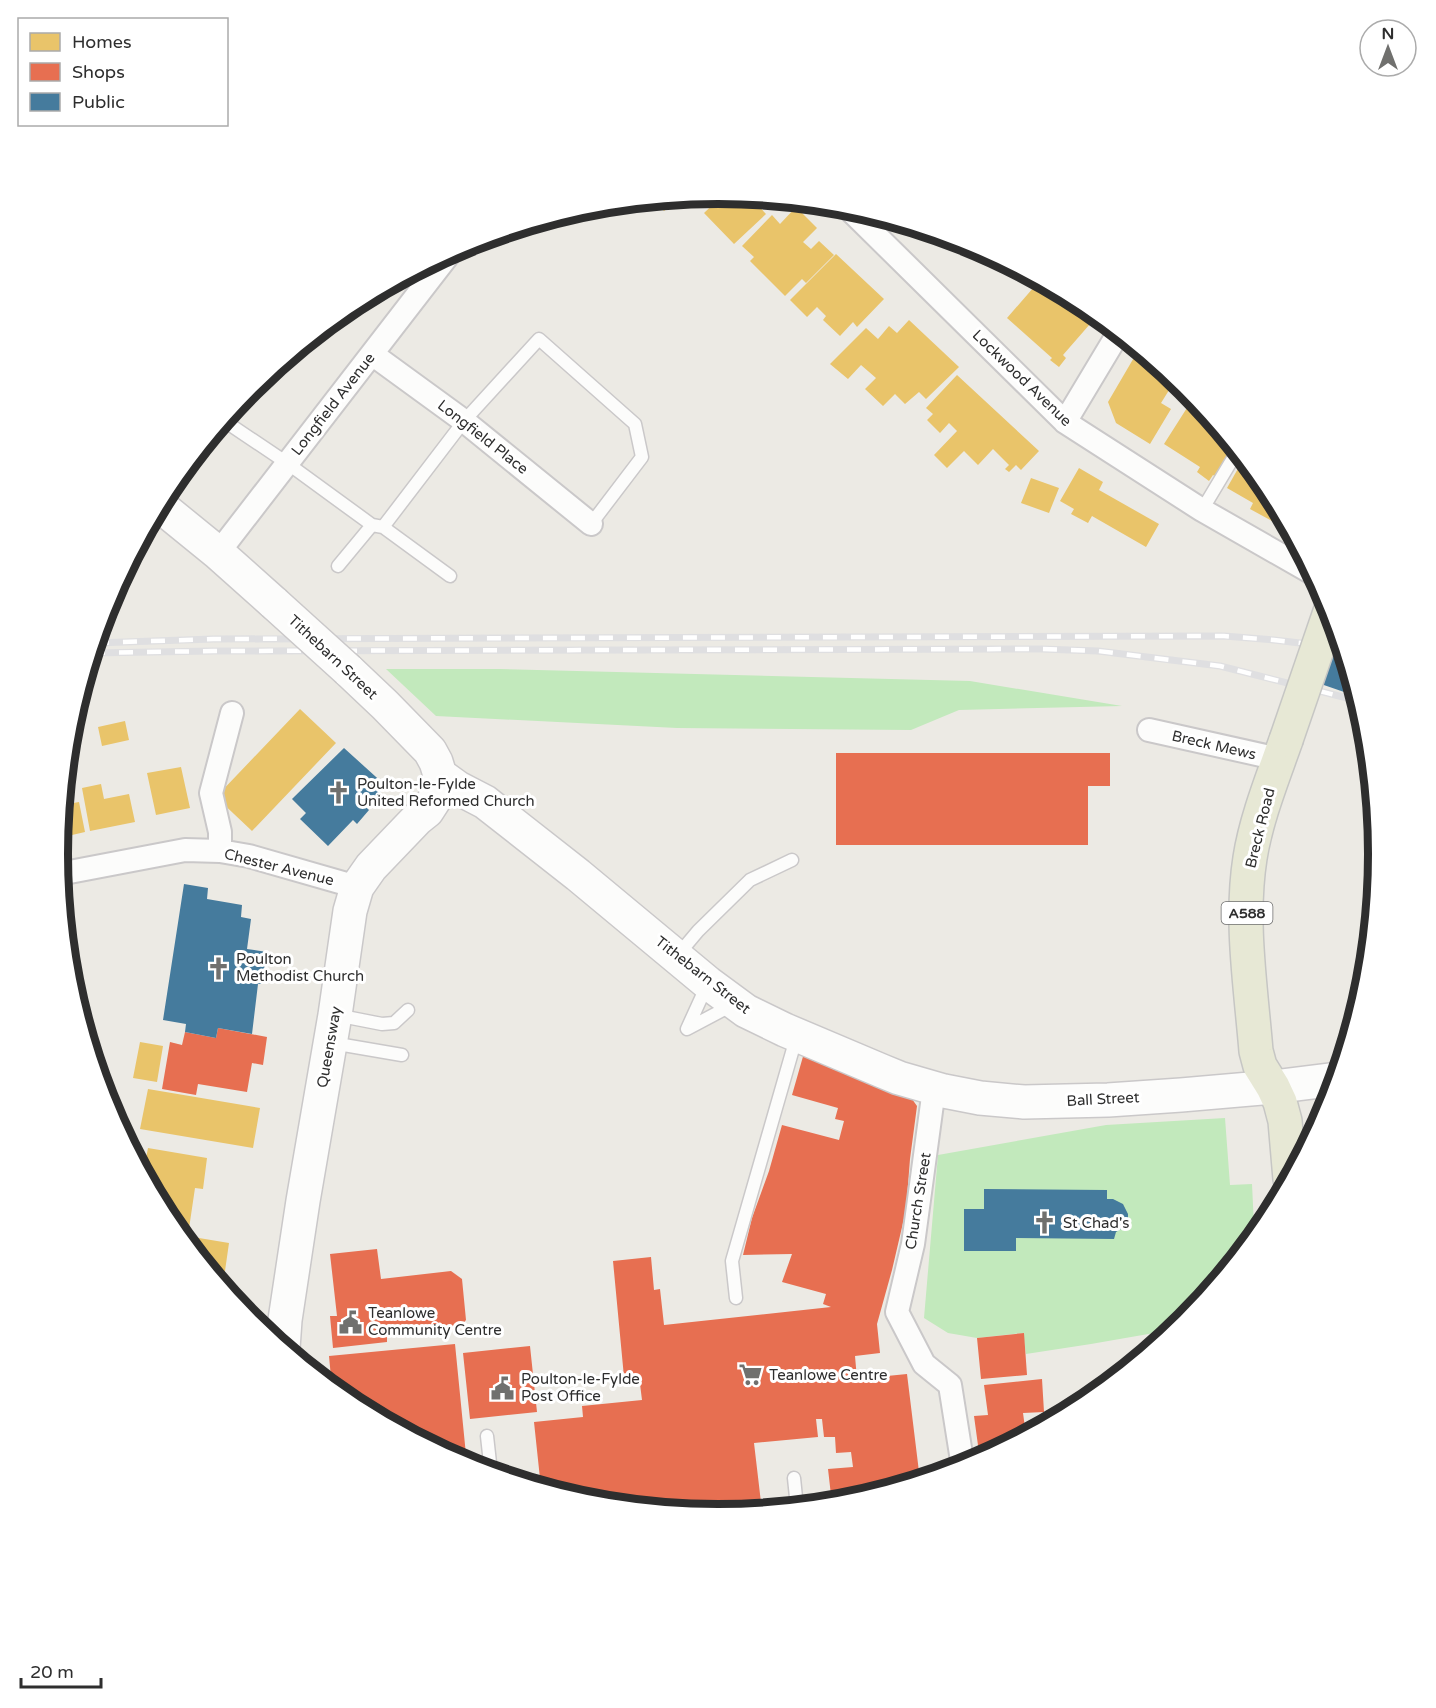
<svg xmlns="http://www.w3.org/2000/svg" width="1436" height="1708" viewBox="0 0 1436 1708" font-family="'Varela Round',sans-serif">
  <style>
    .green { fill: #c2e9bc }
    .homes { fill: #e9c46a }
    .shops { fill: #e76f51 }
    .public { fill: #457b9d }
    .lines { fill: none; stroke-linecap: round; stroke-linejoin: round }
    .lane-casing { stroke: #cac8c9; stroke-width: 15 }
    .street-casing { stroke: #cac8c9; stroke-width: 26 }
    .secondary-casing { stroke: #cac8c9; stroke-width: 36 }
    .primary-casing { stroke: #c6c6c4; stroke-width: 36 }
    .lane { stroke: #fcfcfb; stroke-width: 12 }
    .street { stroke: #fcfcfb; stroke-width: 22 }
    .secondary { stroke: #fcfcfb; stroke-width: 33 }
    .primary { stroke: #e7e8d5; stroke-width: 33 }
    .rail-casing { stroke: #dfdfe1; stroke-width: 7 }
    .rail { stroke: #fff; stroke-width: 4.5; stroke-dasharray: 14; stroke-linecap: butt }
    .secondary-bridge-casing { stroke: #cac8c9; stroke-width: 36; stroke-linecap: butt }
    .primary-bridge-casing { stroke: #c6c6c4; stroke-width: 36; stroke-linecap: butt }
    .secondary-bridge { stroke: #fcfcfb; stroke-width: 33 }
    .primary-bridge { stroke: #e7e8d5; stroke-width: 33 }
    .labels { text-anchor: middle; stroke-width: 6; stroke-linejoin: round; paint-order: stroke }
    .shield { fill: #fff; stroke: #6d6d6d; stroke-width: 1.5 }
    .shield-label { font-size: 14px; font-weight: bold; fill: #2e2e2e }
    .street-label { font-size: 15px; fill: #2e2e2e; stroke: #fff }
    .poi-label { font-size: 15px; fill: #2e2e2e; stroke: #fff; text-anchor: start }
    .rim { fill: none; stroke: #2e2e2e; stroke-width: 8 }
  </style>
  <rect width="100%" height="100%" fill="#eceae4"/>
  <!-- green -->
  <path class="green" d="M386 669H500L970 681 1122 706 959 710 911 730 677 728 436 716Z
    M1225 1118 1230 1185 1252 1184 1254 1226 1260 1225V1230L1185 1322 1177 1329 1091 1344 1026 1354 1023 1333 977 1338 948 1333 924 1318 938 1155 1106 1125Z"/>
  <!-- homes -->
  <path class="homes" d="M724 194 753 196 751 198 766 214 734 244 704 213Z
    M679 197 664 211 653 199Z
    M796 207 817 228 803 242 811 249 819 241 834 255 806 283 802 279 785 296 750 261 754 257 742 246 772 215 780 224Z
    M836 254 884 299 857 327 853 322 840 336 823 320 826 316 817 307 807 317 790 300Z
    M1040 280 1090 308 1082 317 1090 324 1063 355 1066 358 1059 367 1050 360 1052 358 1007 318Z
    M909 320 959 367 926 399 919 392 905 404 895 394 883 406 865 389 876 378 861 365 848 379 830 364 866 328 878 339 889 326 897 333Z
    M1139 349 1176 379 1161 403 1171 409 1150 444 1116 423 1108 402Z
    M957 375 1039 451 1021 470 1016 465 1009 472 1005 469 1009 465 993 449 978 465 964 451 947 468 934 455 957 431 949 423 940 433 927 420 933 414 926 408Z
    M1192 400 1201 405 1235 447 1216 477 1213 475 1209 481 1197 472 1200 467 1164 444Z
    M1244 458 1268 487 1292 532 1250 509 1253 503 1227 488Z
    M1079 468 1103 482 1099 490 1159 524 1146 547 1092 516 1088 523 1071 514 1074 509 1060 501Z
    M1031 478 1059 488 1049 513 1021 503Z
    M300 709 336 743 252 831 216 797Z
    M125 721 129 740 102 746 98 727Z
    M181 767 190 808 156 815 147 773Z
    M101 784 104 799 129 794 135 822 90 831 82 788Z
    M79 802 85 832 59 838 62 805Z
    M140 1042 163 1046 157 1082 133 1078Z
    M148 1089 260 1108 253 1148 140 1129Z
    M148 1148 207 1158 203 1189 195 1188 187 1242 192 1243 193 1237 229 1243 223 1285H221L168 1221 143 1174Z"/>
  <!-- shops -->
  <path class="shops" d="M836 753H1110V786H1088V845H836Z
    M218 1028 267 1037 263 1065 252 1063 247 1092 198 1084 196 1095 162 1089 170 1042 182 1045 185 1032 216 1038Z
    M804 1053 907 1092 917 1106 910 1159 906 1210 892 1270 877 1324 880 1353 855 1356 857 1379 907 1374 920 1480 847 1502 832 1504 828 1469 853 1467 851 1452 836 1453 835 1437H824L822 1419H816L818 1437 754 1443 762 1511 718 1515 589 1502 541 1488 534 1422 583 1417 582 1406 642 1400 639 1376 624 1377 613 1261 651 1257 654 1290 660 1289 664 1325 831 1307 823 1304 826 1294 782 1282 792 1254 743 1255 752 1218 769 1171 782 1125 839 1140 844 1121 835 1119 838 1108 792 1095Z
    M377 1249 381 1279 451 1271 462 1279 466 1320 458 1329 387 1337V1342L333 1348 330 1316H337L330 1254Z
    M1024 1333 1027 1375 981 1379 977 1338Z
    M455 1344 467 1465 350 1403 332 1388 329 1356Z
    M530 1346 537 1412 470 1419 463 1353Z
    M1042 1379 1044 1412 1023 1413 1026 1435 980 1460 974 1416 988 1415 984 1385Z"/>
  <!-- public -->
  <path class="public" d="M1337 628 1352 679 1347 693 1318 683Z
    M344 748 386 786 366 807 369 810 357 824 353 820 328 846 300 819 306 813 292 799Z
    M184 884 208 888 207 899 242 905 241 917 251 919 247 949 267 952 262 984H258L252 1034 218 1028 216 1038 185 1032 186 1024 163 1020Z
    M984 1189 1107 1190V1199H1113L1123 1204 1128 1214V1220L1121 1229 1116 1232 1114 1239 1016 1238V1251H964V1209H984Z"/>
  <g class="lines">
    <defs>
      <path id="lane" d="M223 420 287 463 372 525 383 527 450 576
        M1202 510 1238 450
        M383 527 464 421 539 339 635 424 642 457 591 524
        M338 566 372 525
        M677 956 698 931 750 880 792 860
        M336 1015 382 1024 394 1023 408 1010
        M687 1029 734 1004
        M687 1029 708 983
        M332 1043 402 1055
        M736 1298 732 1261 797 1035
        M487 1436 491 1472
        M794 1478 797 1507"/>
      <path id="street" d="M846 206 1065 422 1202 510 1314 574
        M372 354 464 421 591 524
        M1065 422 1119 332
        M218 553 449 254
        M1149 730 1279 759
        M220 851V832L211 793 232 713
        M59 874 185 850 220 851 249 856 357 887
        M934 1089 913 1244 897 1312 924 1364 950 1385 963 1467"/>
      <path id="secondary" d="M159 505 218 553 274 603
        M348 670 385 705 430 751 436 762 440 775 458 788 485 802 578 875 708 983 746 1011 785 1030 882 1071 899 1078 944 1091 980 1098 1024 1102 1108 1100 1181 1095 1273 1087 1337 1079
        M283 1348 285 1320 303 1201 335 1015 350 911 357 887 371 867 417 819 427 811 436 797 440 775"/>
      <path id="primary" d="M1286 740C1273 777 1256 819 1250 858 1240 921 1251 989 1256 1051L1260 1066 1273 1087 1280 1102 1285 1121 1290 1179"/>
    </defs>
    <!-- lane casing -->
    <use href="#lane" class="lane-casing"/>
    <!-- street casing -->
    <use href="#street" class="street-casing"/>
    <!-- secondary casing -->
    <use href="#secondary" class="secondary-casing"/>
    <!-- primary casing -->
    <use href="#primary" class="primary-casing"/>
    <!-- lane -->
    <use href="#lane" class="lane"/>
    <!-- street -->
    <use href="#street" class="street"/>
    <!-- secondary -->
    <use href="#secondary" class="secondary"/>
    <!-- primary -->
    <use href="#primary" class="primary"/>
    <defs>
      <path id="rail" d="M95 643 213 639 1224 636 1274 640 1343 648
        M91 653 213 651 1041 649 1098 651 1220 666 1359 701"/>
    </defs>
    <!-- rail casing -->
    <use href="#rail" class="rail-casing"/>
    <!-- rail -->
    <use href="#rail" class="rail"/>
    <defs>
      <path id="secondary-bridge" d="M274 603 348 670"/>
      <path id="primary-bridge" d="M1286 740 1331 609"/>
    </defs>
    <!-- secondary-bridge casing -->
    <use href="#secondary-bridge" class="secondary-bridge-casing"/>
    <!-- primary-bridge casing -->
    <use href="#primary-bridge" class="primary-bridge-casing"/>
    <!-- secondary-bridge -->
    <use href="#secondary-bridge" class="secondary-bridge"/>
    <!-- primary-bridge -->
    <use href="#primary-bridge" class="primary-bridge"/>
  </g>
  <!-- icons -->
  <defs>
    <symbol id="church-bare" viewBox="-9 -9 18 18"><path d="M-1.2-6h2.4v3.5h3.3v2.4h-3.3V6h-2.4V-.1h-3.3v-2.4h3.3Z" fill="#70706e" stroke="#fff" stroke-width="2.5" paint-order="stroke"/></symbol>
    <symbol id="civic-bare" viewBox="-9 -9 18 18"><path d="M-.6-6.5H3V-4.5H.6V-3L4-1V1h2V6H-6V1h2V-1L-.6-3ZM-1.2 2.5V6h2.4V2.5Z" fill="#70706e" stroke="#fff" stroke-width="2.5" paint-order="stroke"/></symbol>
    <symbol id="supermarket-bare" viewBox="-9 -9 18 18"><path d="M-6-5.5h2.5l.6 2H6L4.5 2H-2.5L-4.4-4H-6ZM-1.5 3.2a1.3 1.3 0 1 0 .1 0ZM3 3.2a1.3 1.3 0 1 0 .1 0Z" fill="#70706e" stroke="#fff" stroke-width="2.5" paint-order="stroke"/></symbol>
  </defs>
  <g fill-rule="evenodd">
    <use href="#church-bare" x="322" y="776" width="33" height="33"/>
    <use href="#church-bare" x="202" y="952" width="33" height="33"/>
    <use href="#church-bare" x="1028" y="1206" width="33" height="33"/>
    <use href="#civic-bare" x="334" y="1306" width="33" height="33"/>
    <use href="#supermarket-bare" x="734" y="1358" width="33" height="33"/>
    <use href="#civic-bare" x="486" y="1372" width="33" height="33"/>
  </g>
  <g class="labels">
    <!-- shield labels -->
    <rect class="shield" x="1221.5" y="902" width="51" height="22" rx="4.5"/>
    <g class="shield-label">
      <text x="1247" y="918">A588</text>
    </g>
    <!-- street labels -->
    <g class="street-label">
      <text transform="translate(1022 378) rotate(44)" y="5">Lockwood Avenue</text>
      <text transform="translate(333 404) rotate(-52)" y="5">Longfield Avenue</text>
      <text transform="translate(483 437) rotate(38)" y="5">Longfield Place</text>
      <text transform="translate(333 657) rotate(43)" y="5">Tithebarn Street</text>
      <text transform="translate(1214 745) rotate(13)" y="5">Breck Mews</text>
      <text transform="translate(1260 828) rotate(-76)" y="5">Breck Road</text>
      <text transform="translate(279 867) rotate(14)" y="5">Chester Avenue</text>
      <text transform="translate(703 975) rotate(38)" y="5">Tithebarn Street</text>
      <text transform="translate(329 1047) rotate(-80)" y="5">Queensway</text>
      <text transform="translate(1103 1099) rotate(-3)" y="5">Ball Street</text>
      <text transform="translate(918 1201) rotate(-81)" y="5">Church Street</text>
    </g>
    <!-- poi labels -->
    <g class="poi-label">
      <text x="357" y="789">Poulton-le-Fylde<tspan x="357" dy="17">United Reformed Church</tspan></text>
      <text x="236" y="964">Poulton<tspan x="236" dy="17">Methodist Church</tspan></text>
      <text x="1063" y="1228">St Chad's</text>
      <text x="368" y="1318">Teanlowe<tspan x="368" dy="17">Community Centre</tspan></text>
      <text x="769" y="1380">Teanlowe Centre</text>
      <text x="521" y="1384">Poulton-le-Fylde<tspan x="521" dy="17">Post Office</tspan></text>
    </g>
  </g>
  <!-- crop -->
  <path d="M0 0H1436V1708H0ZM68 854a650 650 0 1 1 1300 0a650 650 0 1 1-1300 0Z" fill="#fff" fill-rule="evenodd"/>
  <path class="rim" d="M68 854a650 650 0 1 1 1300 0a650 650 0 1 1-1300 0Z"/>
  <!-- legend -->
  <rect x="18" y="18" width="210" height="108" fill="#ffffff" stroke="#ababab" stroke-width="1.5"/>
  <rect x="30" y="33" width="30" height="18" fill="#e9c46a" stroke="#ababab" stroke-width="1.5"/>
  <text x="72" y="48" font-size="18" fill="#2e2e2e">Homes</text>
  <rect x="30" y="63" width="30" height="18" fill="#e76f51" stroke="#ababab" stroke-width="1.5"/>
  <text x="72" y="78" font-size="18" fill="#2e2e2e">Shops</text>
  <rect x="30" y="93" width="30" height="18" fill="#457b9d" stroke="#ababab" stroke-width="1.5"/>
  <text x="72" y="108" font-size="18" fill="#2e2e2e">Public</text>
  <!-- north arrow -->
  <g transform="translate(1388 48)"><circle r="28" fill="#ffffff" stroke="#ababab" stroke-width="1.5"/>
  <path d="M0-4.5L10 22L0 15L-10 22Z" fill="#70706e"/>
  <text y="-9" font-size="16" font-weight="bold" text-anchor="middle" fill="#2e2e2e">N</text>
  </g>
  <!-- scale -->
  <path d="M21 1678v9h80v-9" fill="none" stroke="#2e2e2e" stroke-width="3"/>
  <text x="30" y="1678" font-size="18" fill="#2e2e2e" stroke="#ffffff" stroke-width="4.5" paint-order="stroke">20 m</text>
</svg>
